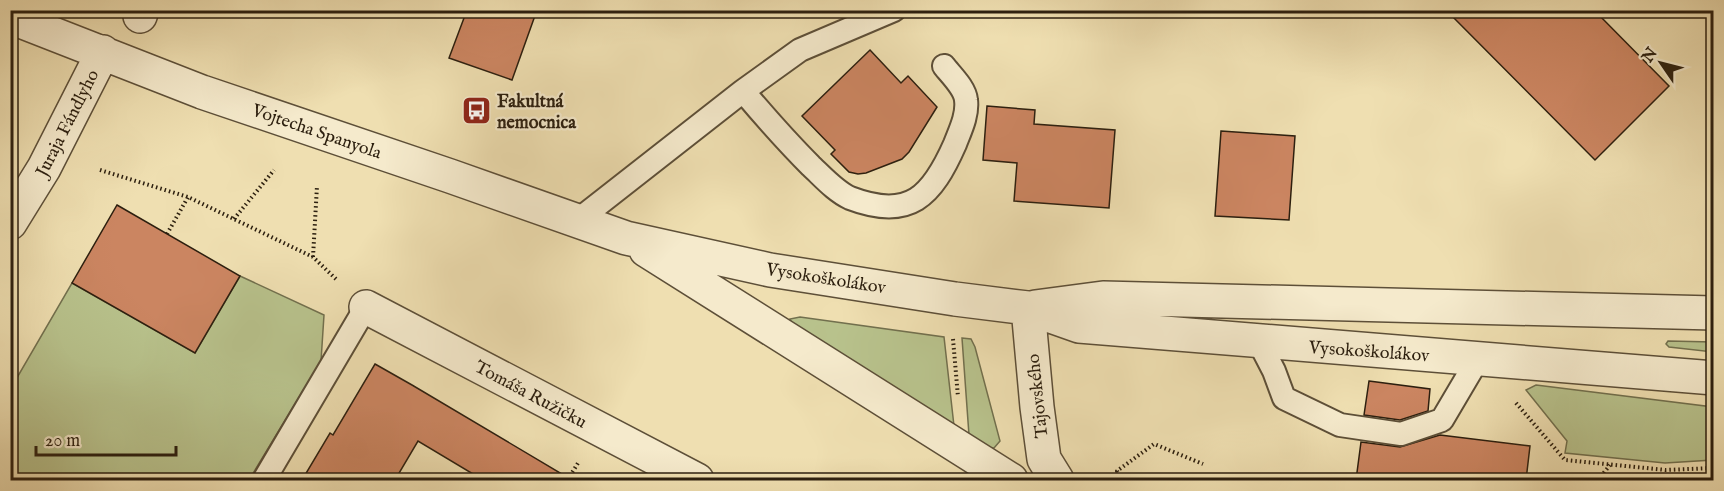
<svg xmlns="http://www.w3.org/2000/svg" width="1724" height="491" viewBox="0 0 1724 491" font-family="'IM FELL English',serif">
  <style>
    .green { fill: #b8c28c; stroke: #72704e; stroke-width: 1.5 }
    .building { fill: #cb8561; stroke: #2c1f0f; stroke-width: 1.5 }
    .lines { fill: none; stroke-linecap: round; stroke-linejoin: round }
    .service-casing { stroke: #5d4f38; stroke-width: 26 }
    .pedestrian-casing { stroke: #5d4f38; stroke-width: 36 }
    .minor-casing { stroke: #5d4f38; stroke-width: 36 }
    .path { stroke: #2c1f0f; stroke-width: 4; stroke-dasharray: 1.5 3; stroke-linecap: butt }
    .service { stroke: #f5eacc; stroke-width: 22 }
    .pedestrian { stroke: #f5eacc; stroke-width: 33 }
    .minor { stroke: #f5eacc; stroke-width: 33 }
    .labels { text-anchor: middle; stroke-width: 4.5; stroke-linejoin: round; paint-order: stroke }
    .poi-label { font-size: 18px; font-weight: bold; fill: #2c1f0f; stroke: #f5eacc; text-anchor: start }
    .street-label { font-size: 18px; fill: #2c1f0f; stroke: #f5eacc }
  </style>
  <rect width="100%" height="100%" fill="#efdfb1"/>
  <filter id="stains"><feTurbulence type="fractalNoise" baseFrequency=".00333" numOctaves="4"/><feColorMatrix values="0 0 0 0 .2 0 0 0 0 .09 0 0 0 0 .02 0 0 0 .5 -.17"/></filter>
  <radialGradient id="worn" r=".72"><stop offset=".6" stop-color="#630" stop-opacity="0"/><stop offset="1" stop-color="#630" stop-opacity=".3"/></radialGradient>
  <!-- green -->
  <path class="green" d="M240 276 324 315 321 361 249 480H11V388L72 283 195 353Z
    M800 317 944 337 954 426 794 328 790 319Z
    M962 338 971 339 975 347 1000 441 994 448 985 447 969 435Z
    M1668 341 1713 342V352L1669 347 1666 344Z
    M1536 385 1713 407V460L1665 463 1565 453 1567 441 1526 390Z
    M1622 474 1664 477 1713 475V480H1615Z"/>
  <!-- building -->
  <path class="building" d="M467 10H537L512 80 449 58Z
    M1446 10H1594L1669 86 1595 160Z
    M870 50 901 83 908 76 937 107 909 152 902 159 866 173 858 174 849 172 831 154 835 150 802 116Z
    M987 106 1035 110 1034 124 1115 130 1109 208 1014 201 1017 163 983 160Z
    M1221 131 1295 136 1289 220 1215 216Z
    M117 205 240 276 195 353 72 283Z
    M375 364 412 385 572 480H483L418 441 395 480H302L330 433 333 435Z
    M1369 381 1430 389 1428 411 1400 420 1364 415Z
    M1440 435 1530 446 1526 480H1356L1361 442 1400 447Z"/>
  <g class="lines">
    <defs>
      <path id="service" d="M743 91C765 117 787 142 811 166 823 177 835 191 850 198 910 221 932 196 955 144 960 131 968 115 966 100 965 88 951 75 944 66
        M577 221 743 91 800 50 894 10
        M1259 342 1274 371 1284 398 1340 425 1401 434 1442 420 1478 359
        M264 480 366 307"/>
      <path id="pedestrian" d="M140 16 142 10"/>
      <path id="minor" d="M10 17 202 92 450 176 626 238 770 270 955 299 1028 308 1079 326 1714 378
        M10 223 44 168 103 52
        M646 250 1011 480
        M366 307 697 480
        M1035 307 1103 298 1714 313
        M1028 308 1037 407 1044 459 1057 480"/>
    </defs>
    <!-- service casing -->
    <use href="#service" class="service-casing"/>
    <!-- pedestrian casing -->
    <use href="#pedestrian" class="pedestrian-casing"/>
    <!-- minor casing -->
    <use href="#minor" class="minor-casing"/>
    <!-- path -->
    <path class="path" d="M100 170 188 197 313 257 337 280
      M234 219 274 170
      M167 234 188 197
      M313 257 317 186
      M953 339 958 397
      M1516 403 1565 460 1666 470 1714 468
      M570 476 578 463
      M1122 480 1117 471 1154 444 1203 464
      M1598 480 1610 465"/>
    <!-- service -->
    <use href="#service" class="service"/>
    <!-- pedestrian -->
    <use href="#pedestrian" class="pedestrian"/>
    <!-- minor -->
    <use href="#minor" class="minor"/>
  </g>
  <!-- icons -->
  <defs>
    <symbol id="bus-square" viewBox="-11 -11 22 22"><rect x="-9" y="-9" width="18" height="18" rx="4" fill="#8f2418" stroke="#f5eacc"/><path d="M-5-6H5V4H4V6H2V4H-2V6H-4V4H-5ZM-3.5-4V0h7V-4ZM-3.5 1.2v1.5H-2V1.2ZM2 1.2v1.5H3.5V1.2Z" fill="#fff"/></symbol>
  </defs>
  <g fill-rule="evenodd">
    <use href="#bus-square" x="460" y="94" width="33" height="33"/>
  </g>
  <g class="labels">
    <!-- poi labels -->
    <g class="poi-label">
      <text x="497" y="107">Fakultná<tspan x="497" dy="21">nemocnica</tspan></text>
    </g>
    <!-- street labels -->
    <g class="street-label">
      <text transform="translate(67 123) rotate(-63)" y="6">Juraja Fándlyho</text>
      <text transform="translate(317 131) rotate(19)" y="6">Vojtecha Spanyola</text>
      <text transform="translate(826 278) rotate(9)" y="6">Vysokoškolákov</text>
      <text transform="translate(1369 351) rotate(4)" y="6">Vysokoškolákov</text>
      <text transform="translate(531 394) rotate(28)" y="6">Tomáša Ružičku</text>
      <text transform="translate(1037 396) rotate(-96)" y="6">Tajovského</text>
    </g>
  </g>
  <!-- margin -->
  <rect width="1724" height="491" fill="none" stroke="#efdfb1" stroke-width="36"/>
  <rect x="12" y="12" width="1700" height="467" fill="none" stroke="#2c1f0f" stroke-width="3"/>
  <rect x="18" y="18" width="1688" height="455" fill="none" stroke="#2c1f0f" stroke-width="1.5"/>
  <!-- north arrow -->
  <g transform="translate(1661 63) rotate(305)" stroke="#f5eacc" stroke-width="4.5" paint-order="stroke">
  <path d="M0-4.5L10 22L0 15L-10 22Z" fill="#2c1f0f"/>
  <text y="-9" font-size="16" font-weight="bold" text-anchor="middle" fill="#2c1f0f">N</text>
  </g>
  <!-- scale -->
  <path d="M36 446v9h140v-9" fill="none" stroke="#2c1f0f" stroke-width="3"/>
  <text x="45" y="446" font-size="18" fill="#2c1f0f" stroke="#f5eacc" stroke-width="4.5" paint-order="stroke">20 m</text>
  <rect width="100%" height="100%" filter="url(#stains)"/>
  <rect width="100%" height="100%" fill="url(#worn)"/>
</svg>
